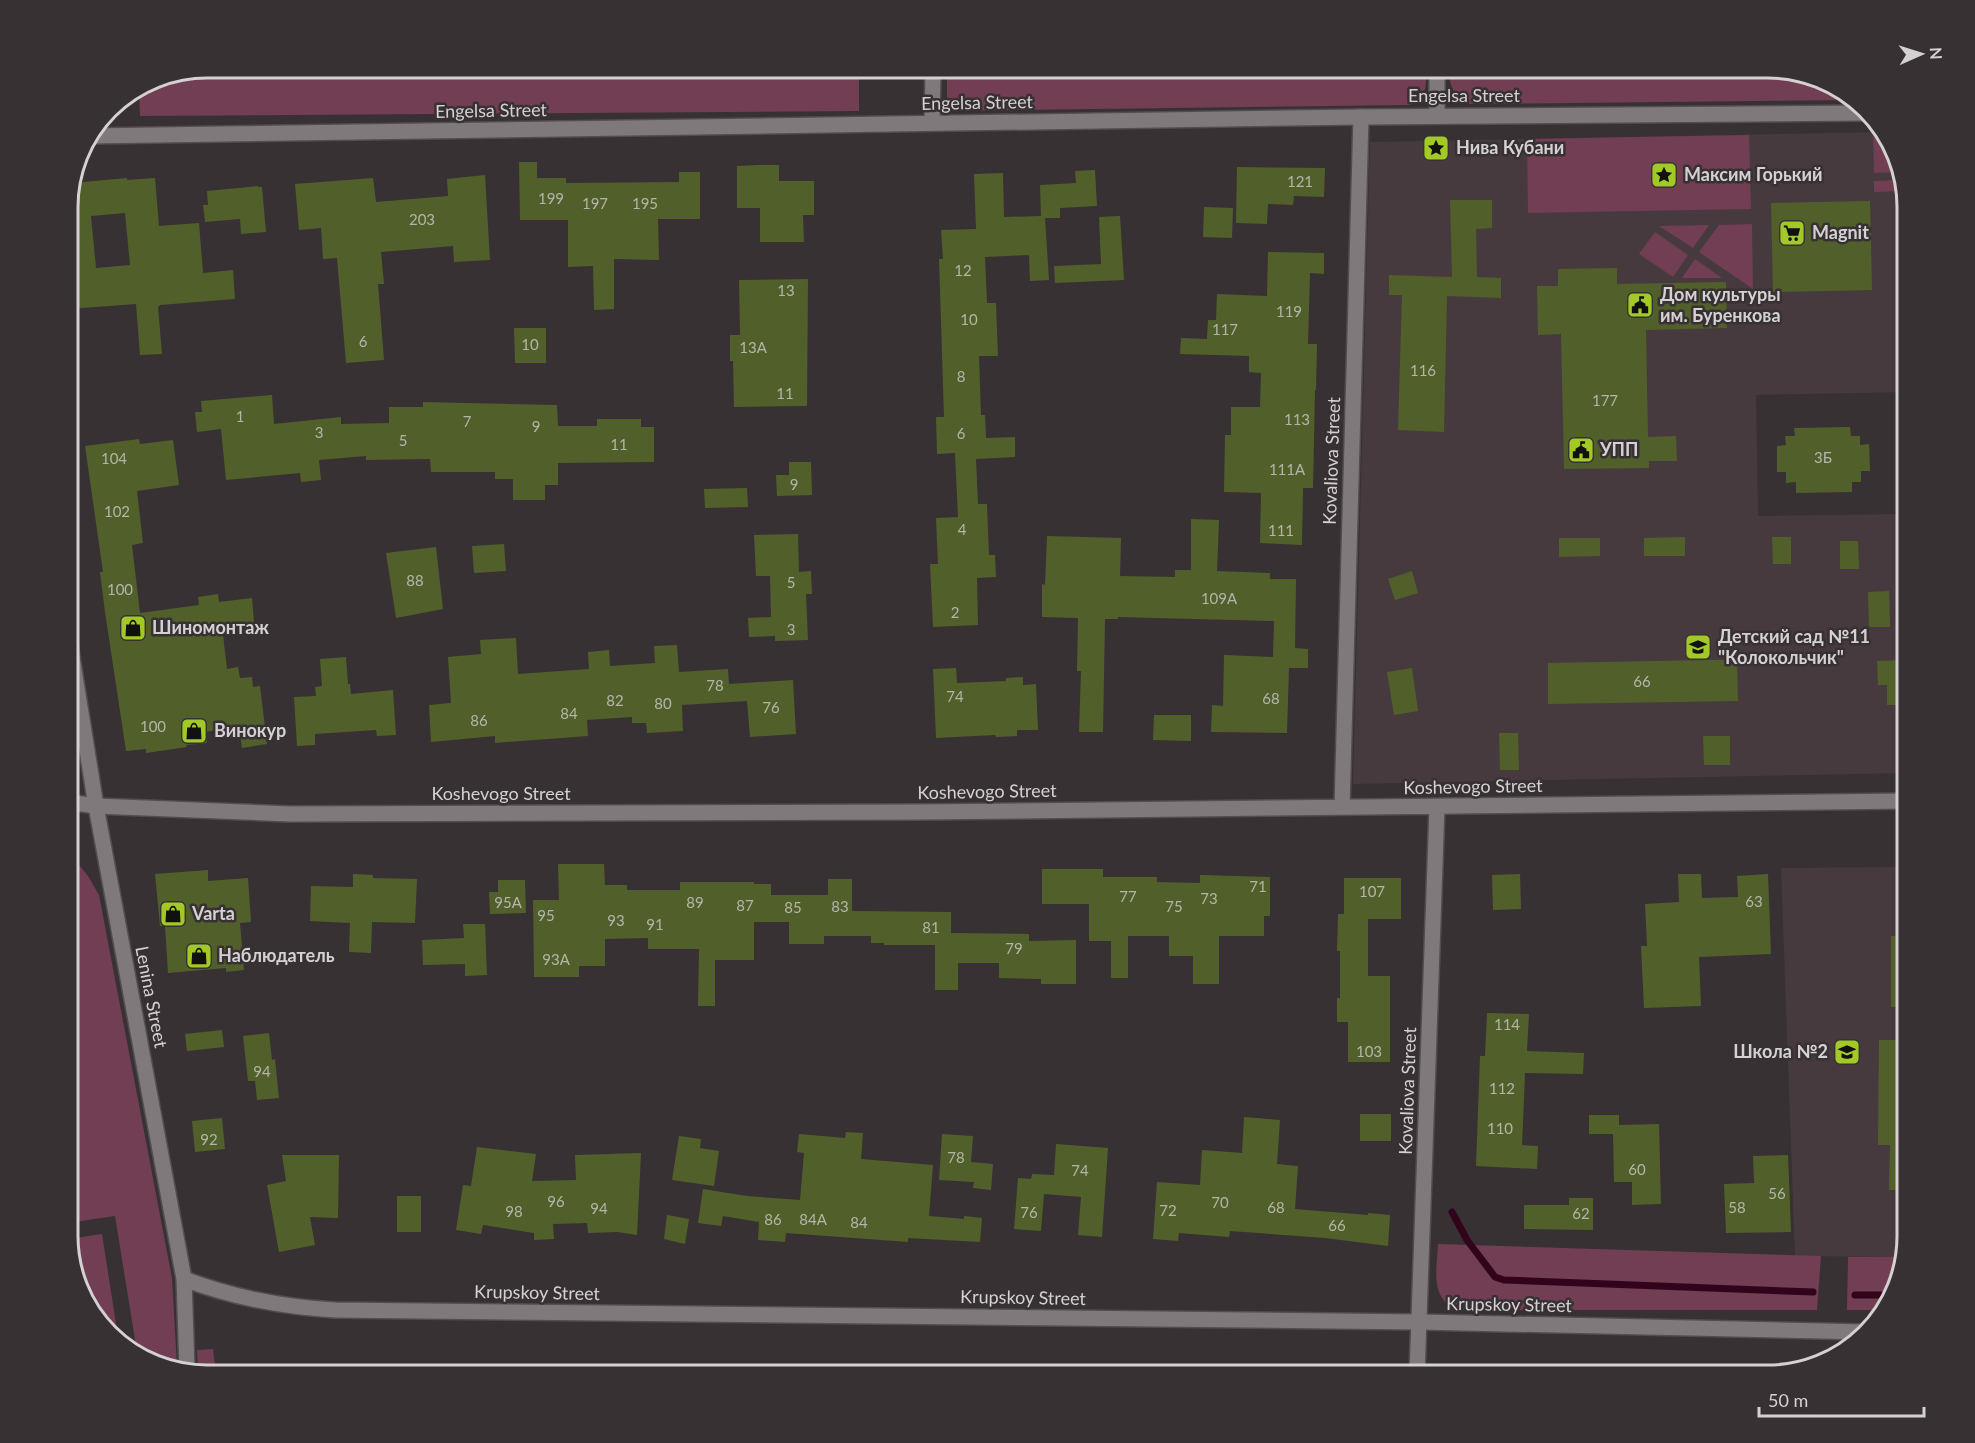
<svg xmlns="http://www.w3.org/2000/svg" width="1975" height="1443" viewBox="0 0 1975 1443" font-family="Lato,sans-serif">
  <style>
    .built { fill: #473a3f }
    .green { fill: #713e54 }
    .lines { fill: none; stroke-linecap: round; stroke-linejoin: round }
    .stream { stroke: #32041c; stroke-width: 7 }
    .building { fill: #51602a; fill-rule: evenodd }
    .minor-casing { stroke: #524d4f; stroke-width: 18 }
    .tertiary-casing { stroke: #524d4f; stroke-width: 18 }
    .minor { stroke: #80797b; stroke-width: 15 }
    .tertiary { stroke: #80797b; stroke-width: 15 }
    .labels { text-anchor: middle; stroke-width: 5; stroke-linejoin: round; paint-order: stroke }
    .number-label { font-size: 15px; fill: #b4b5a9 }
    .street-label { font-size: 18px; fill: #d5d1d3; stroke: #373134 }
    .poi-label { font-size: 18px; font-weight: bold; fill: #d5d1d3; stroke: #373134; text-anchor: start }
    .rim { fill: none; stroke: #d5d1d3; stroke-width: 3 }
  </style>
  <rect width="100%" height="100%" fill="#373134"/>
  <!-- built -->
  <path class="built" d="M1883 132 1893 145 1907 206V392L1756 395 1758 516 1907 514V773L1353 784 1370 142Z
    M1907 867V1237L1900 1257 1795 1256 1781 868Z"/>
  <!-- green -->
  <path class="green" d="M207 68H859V111L140 116 139 87 154 78Z
    M947 68H1426C1426 87 1428 95 1410 105L947 111Z
    M1449 68H1769L1853 96 1856 100 1465 104C1452 93 1449 84 1449 68Z
    M1873 132H1883L1893 145 1899 172 1874 173Z
    M1749 135 1751 209 1528 213 1527 139Z
    M1901 180 1904 191 1874 192V181Z
    M1752 224 1753 289 1699 252 1719 225Z
    M1709 225 1693 248 1659 226Z
    M1655 232 1688 255 1673 277 1639 254Z
    M1695 259 1722 278H1682Z
    M68 851 88 876 99 895 172 1278 177 1366 137 1352 115 1216 68 1223Z
    M102 1234 119 1343 86 1303 76 1238Z
    M1438 1244 1821 1256 1817 1310H1459C1429 1300 1437 1269 1438 1244Z
    M1848 1257H1900L1883 1310H1847Z
    M213 1349 216 1375H206L198 1373 197 1350Z"/>
  <g class="lines">
    <!-- stream -->
    <path class="stream" d="M1452 1212 1467 1240 1495 1277 1504 1280 1813 1292
      M1855 1295H1888"/>
  </g>
  <!-- building -->
  <path class="building" d="M519 162H537V178H566V183L679 182V172H700V219H658L659 260 614 259V309L594 310 593 266 568 267V220H520Z
    M759 165H779V181H814V215H803L804 242H760V208H737V166Z
    M1237 167 1325 168 1324 197 1294 196 1293 205 1268 204 1267 224 1236 223Z
    M1095 170 1097 206 1060 208V218H1045L1049 280 1030 281 1029 255 985 257 987 303H996L998 356H979L981 415H985L986 438 1015 437V457L976 459 978 504H987L989 555H995L996 577 977 578 978 625 933 627 930 564H938L936 518 958 517 955 453 937 454 936 417H944L939 259H943L941 230 976 229 974 174 1003 173 1004 217 1041 216 1040 185 1076 183 1075 171Z
    M485 175 490 260 454 262 453 246 381 252 384 284H378L384 360 346 363 337 258 323 259 321 228 299 230 295 184 373 178 376 202 448 196 447 179Z
    M127 178V180L155 178 159 226 199 223 203 273 233 270 235 299 160 305 158 307 162 354 140 355 136 304 68 309V246L73 245 69 195 72 183ZM125 213 130 265 96 268 91 216Z
    M258 186V187H262L266 232 241 234 240 219 205 222 203 205H208L207 191Z
    M1450 200H1492V228L1476 229 1477 277 1501 278V298L1447 296 1444 432 1398 430 1402 295H1389V275L1452 277Z
    M1870 201 1872 290 1773 292 1771 203Z
    M1204 207 1233 208 1232 238 1203 237Z
    M1120 216 1124 280 1055 283 1054 266 1101 264 1099 217Z
    M1268 252 1324 253V274L1310 273 1308 344H1317L1316 390H1315L1313 488H1303L1302 545 1260 543 1261 493 1224 492 1225 435H1231V407H1260L1261 373 1249 372V356L1180 354 1181 338 1207 339 1208 320H1216L1217 294 1267 296Z
    M1617 268V284L1726 282 1727 328 1646 330 1648 437 1676 436 1677 461H1649V468L1564 469 1561 334 1538 335 1537 286H1558V269Z
    M808 279 807 406 734 407 733 361H730V335H740L739 280Z
    M514 328H546V363H515Z
    M272 395 274 424 341 417V424L389 423V407H423V402L557 405 558 426H597V419H641V427H654V462L558 463V485H545V500H513V479H495V472H431L430 459 366 460V456L319 460 321 480 301 482 300 473 226 480 221 429 197 432 195 412H202L201 401Z
    M1850 427 1851 436H1860V445L1869 444 1870 471H1861V482H1852V492L1796 493V482L1786 483V472H1777V446L1786 445 1785 436H1795L1794 428Z
    M139 439 140 444 173 440 179 485 137 491 143 543 132 545 140 613 199 605 198 597 218 594 219 602 252 598 254 622 222 626 227 669 238 667 240 678 252 677 253 687 260 686 267 744 242 748 239 727 205 732 207 743 186 745 187 747 146 753V749L126 751 105 612 100 572H103L85 446Z
    M789 462H811L812 495 777 496 776 475H789Z
    M747 488 748 507 705 508 704 489Z
    M1191 519 1219 520 1217 571 1270 573V579H1296L1295 648 1308 649V668H1289L1287 733 1211 732 1212 705 1223 706 1224 655 1273 657 1274 621 1118 617V619H1105L1103 732H1079L1081 671H1077L1078 618 1042 617V584L1045 585 1047 536 1121 538 1120 576 1175 577V570H1191Z
    M798 534 799 572 811 571 812 594H806L808 640 775 641V636L749 637 748 618 771 617 770 576H756L754 535Z
    M1685 537V556H1644V538Z
    M1772 537H1791V564H1773Z
    M1559 538H1600V556L1559 557Z
    M1840 541H1858L1859 569H1840Z
    M504 544 506 571 474 573 472 546Z
    M436 547 443 609 396 618 386 553Z
    M1412 571 1418 593 1395 600 1388 579Z
    M1889 591 1890 627H1869L1868 592Z
    M516 638 518 674 589 669 588 652 609 650 610 666 655 663 654 646 677 645 679 672 728 669 729 684 793 680 796 734 750 737 747 701 682 705 683 731 647 733 646 723H632V717L587 720 588 736 495 743V736L431 742 429 705 451 703 448 657 481 654 480 640Z
    M346 657 348 684H350L351 694 393 690 396 735 377 736 376 730 315 734V745L297 746 294 697 316 696 315 687 322 686 320 659Z
    M1709 660H1737L1738 701 1548 704V663Z
    M1907 660V705H1887V685H1878L1877 661Z
    M956 668 957 683 1006 681V678L1023 677V685L1036 684 1038 730H1017V736L996 737 995 735 936 738 933 669Z
    M1412 668 1418 711 1394 715 1387 672Z
    M1154 715H1191V741L1153 740Z
    M1499 733H1518L1519 770H1500Z
    M1703 736H1730V765H1704Z
    M558 864H604L605 885H627V890H680V882H754V884H771V895H828V879H852V911L951 912V933L1029 934V941L1076 940V984H1041V979L999 978V963H958V990H935V945H884V943H871V936H824V944H789V922H754V960H715V1006H698L699 949H648V938L605 939V966H579V977H534L533 900H559Z
    M1042 869H1103V877H1157V882L1200 883V875L1270 877V916H1264V936H1219V984H1193V956H1169V936H1128V978H1111V941H1089V904H1042Z
    M208 870V881L248 878 251 922 240 923 244 970 226 972V968L168 973 165 926H160L155 874Z
    M353 874 373 875V878L417 879 415 923 372 922 371 953 349 952 350 923 310 921 311 886 353 887Z
    M1520 874 1521 909 1493 910 1492 875Z
    M1678 874H1701L1702 898 1738 897 1737 876 1768 874 1771 954 1699 957 1701 1006 1644 1008 1641 946H1647L1645 904 1679 902Z
    M1344 878H1401V919H1368V976H1390V1062H1348V1022H1337V998H1340V951H1337L1338 914H1344Z
    M498 880H525L526 913 490 914 489 892H498Z
    M463 924H485L487 975 465 976V964L423 965 422 940 464 938Z
    M1891 936H1907V1007H1891Z
    M1487 1013 1529 1014 1527 1051 1584 1053 1583 1074 1525 1073 1522 1145 1538 1146 1537 1169 1476 1166 1480 1056H1485Z
    M222 1030 224 1047 187 1051 185 1034Z
    M269 1033 272 1060 275 1059 279 1098 257 1100 255 1081H248L243 1036Z
    M1879 1040H1907V1190H1889L1890 1145H1878Z
    M1360 1114H1391V1141H1360Z
    M1589 1115H1619V1125L1659 1124 1661 1204 1632 1205V1182H1614L1613 1134H1589Z
    M1244 1117 1280 1120 1277 1164 1298 1166 1295 1209 1368 1215V1213L1390 1215 1388 1246 1325 1238 1230 1231 1229 1237 1179 1233 1178 1241 1153 1239 1157 1182 1200 1185 1202 1150 1242 1153Z
    M222 1118 225 1149 195 1152 192 1121Z
    M846 1132 863 1133 861 1159 933 1165 929 1216 964 1219V1216L982 1218 980 1242 908 1238V1242L786 1233 785 1242 758 1240 759 1222 723 1216 721 1226 698 1223 703 1189 747 1196 800 1200 804 1153 797 1152 799 1134 845 1138Z
    M942 1134 973 1136 971 1162 993 1164 991 1190 973 1188 974 1182 939 1180Z
    M679 1136 701 1139 700 1148 719 1151 714 1186 672 1180Z
    M1056 1144 1108 1148 1102 1237 1078 1235 1081 1197 1044 1194 1041 1231 1014 1229 1018 1178 1031 1179 1032 1174 1054 1175Z
    M477 1147 536 1154 532 1181 576 1180 575 1155 641 1153 637 1235 618 1232 588 1233 587 1223 553 1224 554 1239 534 1240V1233L483 1225 481 1234 456 1230 463 1185 471 1186Z
    M282 1155H339L338 1218 310 1217 315 1245 279 1252 267 1185 286 1181Z
    M1788 1155 1791 1232 1726 1233 1724 1184 1754 1183 1753 1156Z
    M397 1196H421V1232H397Z
    M1569 1198H1593V1230L1524 1229V1205H1569Z
    M667 1215 689 1219 685 1244 664 1239Z"/>
  <g class="lines">
    <defs>
      <path id="minor" d="M1437 116V68
        M932 123 933 68
        M96 806 290 814 920 812 1907 801
        M1342 807 1361 117
        M1417 1375 1437 807"/>
      <path id="tertiary" d="M89 136 1361 117 1867 113
        M68 632 96 806 184 1279 187 1369
        M68 802 96 806
        M184 1279C234 1298 282 1307 335 1310L1420 1322 1865 1332"/>
    </defs>
    <!-- minor casing -->
    <use href="#minor" class="minor-casing"/>
    <!-- tertiary casing -->
    <use href="#tertiary" class="tertiary-casing"/>
    <!-- minor -->
    <use href="#minor" class="minor"/>
    <!-- tertiary -->
    <use href="#tertiary" class="tertiary"/>
  </g>
  <!-- icons -->
  <defs>
    <symbol id="sight-square" viewBox="-11 -11 22 22"><rect x="-9" y="-9" width="18" height="18" rx="4" fill="#a3c926" stroke="#373134"/><path d="M0-6L1.8-2.2L6-1.7L2.9 1.2L3.7 5.4L0 3.3L-3.7 5.4L-2.9 1.2L-6-1.7L-1.8-2.2Z" fill="#111"/></symbol>
    <symbol id="supermarket-square" viewBox="-11 -11 22 22"><rect x="-9" y="-9" width="18" height="18" rx="4" fill="#a3c926" stroke="#373134"/><path d="M-6-5.5h2.5l.6 2H6L4.5 2H-2.5L-4.4-4H-6ZM-1.5 3.2a1.3 1.3 0 1 0 .1 0ZM3 3.2a1.3 1.3 0 1 0 .1 0Z" fill="#111"/></symbol>
    <symbol id="civic-square" viewBox="-11 -11 22 22"><rect x="-9" y="-9" width="18" height="18" rx="4" fill="#a3c926" stroke="#373134"/><path d="M-.6-6.5H3V-4.5H.6V-3L4-1V1h2V6H-6V1h2V-1L-.6-3ZM-1.2 2.5V6h2.4V2.5Z" fill="#111"/></symbol>
    <symbol id="shop-square" viewBox="-11 -11 22 22"><rect x="-9" y="-9" width="18" height="18" rx="4" fill="#a3c926" stroke="#373134"/><path d="M-5-2.5h2.3a2.7 3.5 0 0 1 5.4 0H5L5.5 6h-11ZM-1.5-2.5h3a1.5 2.3 0 0 0-3 0Z" fill="#111"/></symbol>
    <symbol id="school-square" viewBox="-11 -11 22 22"><rect x="-9" y="-9" width="18" height="18" rx="4" fill="#a3c926" stroke="#373134"/><path d="M0-5L7-2L0 1L-7-2ZM-4 1L0 2.5L4 1V4Q0 6-4 4Z" fill="#111"/></symbol>
  </defs>
  <g fill-rule="evenodd">
    <use href="#sight-square" x="1421" y="133" width="30" height="30"/>
    <use href="#sight-square" x="1649" y="160" width="30" height="30"/>
    <use href="#supermarket-square" x="1777" y="218" width="30" height="30"/>
    <use href="#civic-square" x="1625" y="290" width="30" height="30"/>
    <use href="#civic-square" x="1566" y="435" width="30" height="30"/>
    <use href="#shop-square" x="118" y="613" width="30" height="30"/>
    <use href="#school-square" x="1683" y="632" width="30" height="30"/>
    <use href="#shop-square" x="179" y="716" width="30" height="30"/>
    <use href="#shop-square" x="158" y="899" width="30" height="30"/>
    <use href="#shop-square" x="184" y="941" width="30" height="30"/>
    <use href="#school-square" x="1832" y="1037" width="30" height="30"/>
  </g>
  <g class="labels">
    <!-- number labels -->
    <g class="number-label">
      <text x="1300" y="187">121</text>
      <text x="551" y="204">199</text>
      <text x="595" y="209">197</text>
      <text x="645" y="209">195</text>
      <text x="422" y="225">203</text>
      <text x="963" y="276">12</text>
      <text x="786" y="296">13</text>
      <text x="1289" y="317">119</text>
      <text x="969" y="325">10</text>
      <text x="1225" y="335">117</text>
      <text x="363" y="347">6</text>
      <text x="530" y="350">10</text>
      <text x="753" y="353">13А</text>
      <text x="1423" y="376">116</text>
      <text x="961" y="382">8</text>
      <text x="785" y="399">11</text>
      <text x="1605" y="406">177</text>
      <text x="240" y="422">1</text>
      <text x="1297" y="425">113</text>
      <text x="467" y="427">7</text>
      <text x="536" y="432">9</text>
      <text x="319" y="438">3</text>
      <text x="961" y="439">6</text>
      <text x="403" y="446">5</text>
      <text x="619" y="450">11</text>
      <text x="1823" y="463">3Б</text>
      <text x="114" y="464">104</text>
      <text x="1287" y="475">111А</text>
      <text x="794" y="490">9</text>
      <text x="117" y="517">102</text>
      <text x="962" y="535">4</text>
      <text x="1281" y="536">111</text>
      <text x="415" y="586">88</text>
      <text x="791" y="588">5</text>
      <text x="120" y="595">100</text>
      <text x="1219" y="604">109А</text>
      <text x="955" y="618">2</text>
      <text x="791" y="635">3</text>
      <text x="1642" y="687">66</text>
      <text x="715" y="691">78</text>
      <text x="955" y="702">74</text>
      <text x="1271" y="704">68</text>
      <text x="615" y="706">82</text>
      <text x="663" y="709">80</text>
      <text x="771" y="713">76</text>
      <text x="569" y="719">84</text>
      <text x="479" y="726">86</text>
      <text x="153" y="732">100</text>
      <text x="1258" y="892">71</text>
      <text x="1372" y="897">107</text>
      <text x="1128" y="902">77</text>
      <text x="1209" y="904">73</text>
      <text x="1754" y="907">63</text>
      <text x="508" y="908">95А</text>
      <text x="695" y="908">89</text>
      <text x="745" y="911">87</text>
      <text x="840" y="912">83</text>
      <text x="1174" y="912">75</text>
      <text x="793" y="913">85</text>
      <text x="546" y="921">95</text>
      <text x="616" y="926">93</text>
      <text x="655" y="930">91</text>
      <text x="931" y="933">81</text>
      <text x="1014" y="954">79</text>
      <text x="556" y="965">93А</text>
      <text x="1507" y="1030">114</text>
      <text x="1369" y="1057">103</text>
      <text x="262" y="1077">94</text>
      <text x="1502" y="1094">112</text>
      <text x="1500" y="1134">110</text>
      <text x="209" y="1145">92</text>
      <text x="956" y="1163">78</text>
      <text x="1637" y="1175">60</text>
      <text x="1080" y="1176">74</text>
      <text x="1777" y="1199">56</text>
      <text x="556" y="1207">96</text>
      <text x="1220" y="1208">70</text>
      <text x="1276" y="1213">68</text>
      <text x="1737" y="1213">58</text>
      <text x="599" y="1214">94</text>
      <text x="1168" y="1216">72</text>
      <text x="514" y="1217">98</text>
      <text x="1029" y="1218">76</text>
      <text x="1581" y="1219">62</text>
      <text x="773" y="1225">86</text>
      <text x="813" y="1225">84А</text>
      <text x="859" y="1228">84</text>
      <text x="1337" y="1231">66</text>
    </g>
    <!-- street labels -->
    <g class="street-label">
      <text x="1464" y="102">Engelsa Street</text>
      <text transform="translate(977 103) rotate(-1)" y="6">Engelsa Street</text>
      <text transform="translate(491 111) rotate(-1)" y="6">Engelsa Street</text>
      <text transform="translate(1332 461) rotate(-88)" y="6">Kovaliova Street</text>
      <text transform="translate(1473 787) rotate(-1)" y="6">Koshevogo Street</text>
      <text transform="translate(987 792) rotate(-1)" y="6">Koshevogo Street</text>
      <text x="501" y="800">Koshevogo Street</text>
      <text transform="translate(151 997) rotate(79)" y="6">Lenina Street</text>
      <text transform="translate(1408 1091) rotate(-88)" y="6">Kovaliova Street</text>
      <text transform="translate(537 1293) rotate(1)" y="6">Krupskoy Street</text>
      <text transform="translate(1023 1298) rotate(1)" y="6">Krupskoy Street</text>
      <text transform="translate(1509 1305) rotate(1)" y="6">Krupskoy Street</text>
    </g>
    <!-- poi labels -->
    <g class="poi-label">
      <text x="1456" y="154">Нива Кубани</text>
      <text x="1684" y="181">Максим Горький</text>
      <text x="1812" y="239">Magnit</text>
      <text x="1660" y="301">Дом культуры<tspan x="1660" dy="21">им. Буренкова</tspan></text>
      <text x="1600" y="456">УПП</text>
      <text x="152" y="634">Шиномонтаж</text>
      <text x="1718" y="643">Детский сад №11<tspan x="1718" dy="21">"Колокольчик"</tspan></text>
      <text x="214" y="737">Винокур</text>
      <text x="192" y="920">Varta</text>
      <text x="218" y="962">Наблюдатель</text>
      <text x="1828" y="1058" text-anchor="end">Школа №2</text>
    </g>
  </g>
  <!-- crop -->
  <path d="M0 0H1975V1443H0ZM207 78H1768A129 129 0 0 1 1897 207V1236A129 129 0 0 1 1768 1365H207A129 129 0 0 1 78 1236V207A129 129 0 0 1 207 78Z" fill="#373134" fill-rule="evenodd"/>
  <path class="rim" d="M207 78H1768A129 129 0 0 1 1897 207V1236A129 129 0 0 1 1768 1365H207A129 129 0 0 1 78 1236V207A129 129 0 0 1 207 78Z"/>
  <!-- north arrow -->
  <g transform="translate(1921 54) rotate(87)" stroke="#373134" stroke-width="4.5" paint-order="stroke">
  <path d="M0-4.5L10 22L0 15L-10 22Z" fill="#d5d1d3"/>
  <text y="-9" font-size="16" font-weight="bold" text-anchor="middle" fill="#d5d1d3">N</text>
  </g>
  <!-- scale -->
  <path d="M1759 1407v9h165v-9" fill="none" stroke="#d5d1d3" stroke-width="3"/>
  <text x="1768" y="1407" font-size="18" fill="#d5d1d3" stroke="#373134" stroke-width="4.5" paint-order="stroke">50 m</text>
</svg>
